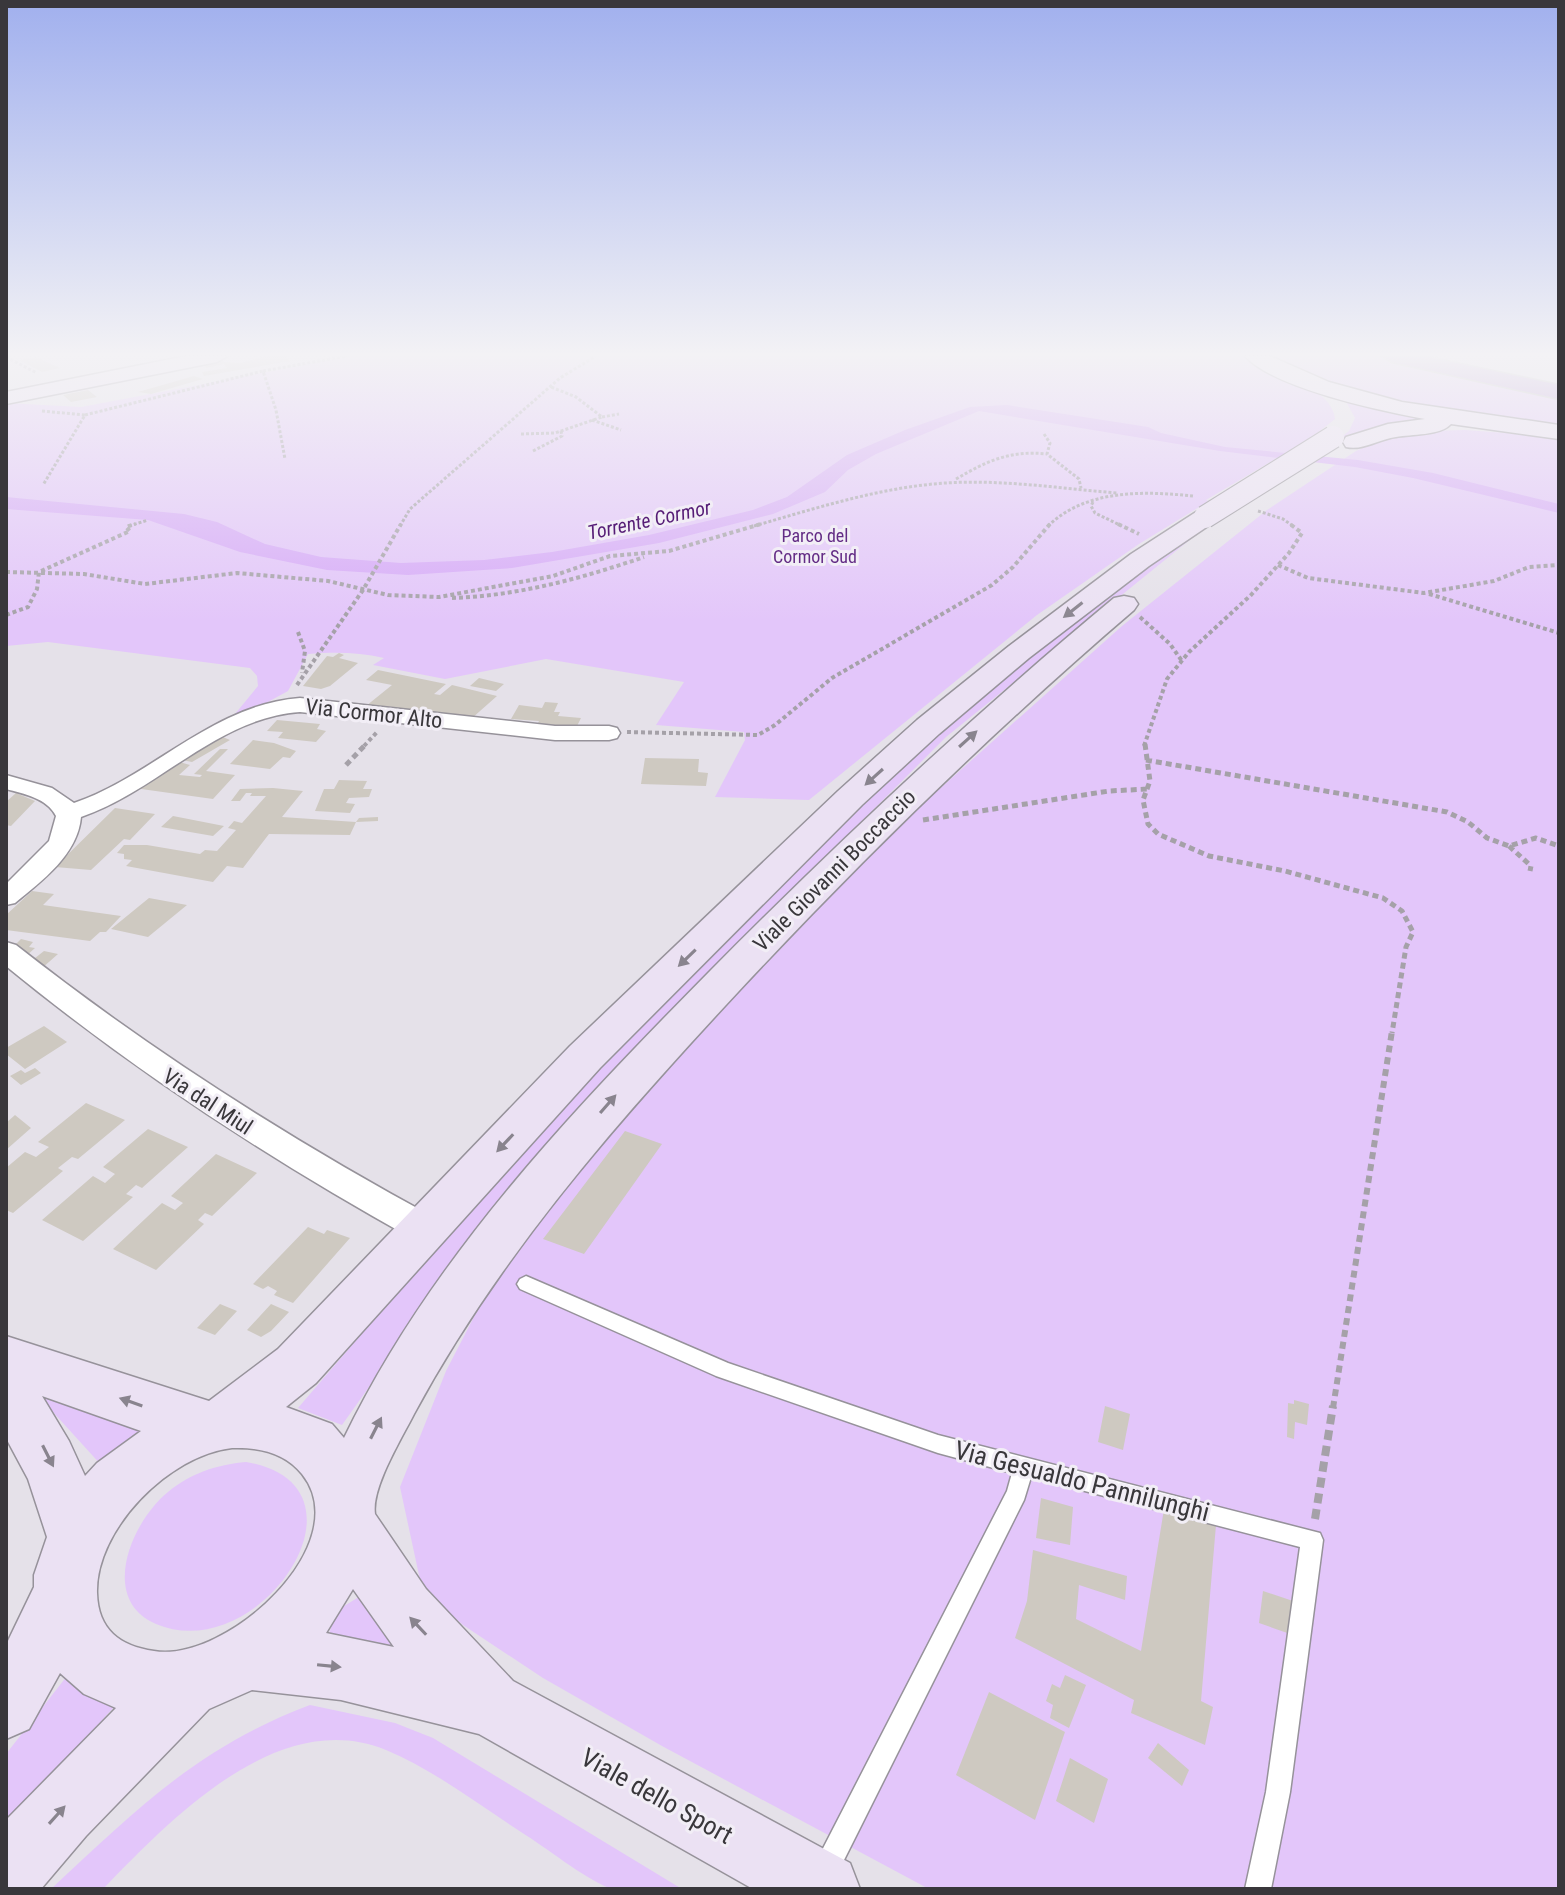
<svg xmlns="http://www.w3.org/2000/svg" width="1565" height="1895" viewBox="0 0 1565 1895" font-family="'Roboto Condensed',sans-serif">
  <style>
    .green { fill: #e3c6fa }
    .water { fill: #d7abf8 }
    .building { fill: #cec9c1 }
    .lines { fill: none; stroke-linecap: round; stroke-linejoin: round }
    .lane-casing { stroke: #96929a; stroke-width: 3 }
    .street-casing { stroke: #96929a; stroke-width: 3 }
    .secondary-casing { stroke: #96929a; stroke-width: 3 }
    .highway-casing { stroke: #c0bfc0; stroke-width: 3 }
    .path-far4 { stroke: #a5a1a8; stroke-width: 3; stroke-dasharray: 3 2; stroke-linecap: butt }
    .path-far3 { stroke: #a5a1a8; stroke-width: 4; stroke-dasharray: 4 3; stroke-linecap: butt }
    .path-far2 { stroke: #a5a1a8; stroke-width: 5; stroke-dasharray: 6 4; stroke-linecap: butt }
    .path-far1 { stroke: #a5a1a8; stroke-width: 6; stroke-dasharray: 7 5; stroke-linecap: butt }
    .path { stroke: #a5a1a8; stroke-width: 8; stroke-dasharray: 10 6; stroke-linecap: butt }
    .lane { fill: #fff; fill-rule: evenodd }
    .street { fill: #fff; fill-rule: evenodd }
    .secondary { fill: #ebe1f3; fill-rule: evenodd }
    .highway { fill: #bc9ad7; fill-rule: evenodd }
    .secondary-bridge-casing { stroke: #96929a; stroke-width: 24; stroke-linecap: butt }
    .secondary-bridge { stroke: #ebe1f3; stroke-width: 22 }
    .oneway { fill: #89848e }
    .labels { text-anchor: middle; stroke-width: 6; stroke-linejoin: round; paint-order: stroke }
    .far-park-label { font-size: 18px; fill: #632c85; stroke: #f2eef6 }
    .far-water-label { font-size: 20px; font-style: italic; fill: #561d76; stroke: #f2eef6 }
    .street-label { font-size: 22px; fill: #39373b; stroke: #f2eef6 }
    .near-street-label { font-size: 26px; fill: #39373b; stroke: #f2eef6 }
  </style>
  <rect width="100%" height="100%" fill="#e5e1e9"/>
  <!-- green -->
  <path class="green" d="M353 356H1245C1271 368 1333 388 1335 419L1311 438 1206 500 1209 501 1139 544 1037 615 809 800 715 797 745 740 744 732 656 725 684 682 546 659 445 679 373 665 384 658C358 652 334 652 308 654L288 691 235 720V714L258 686 257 676 250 668 48 642 6 646V403L81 407Z
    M1266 356H1376L1559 395V427C1461 412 1356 403 1266 356Z
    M1344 398 1441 418 1359 434 1326 449 1349 431 1355 418Z
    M1465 430 1559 437V1889H929L662 1746 543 1678 463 1625 422 1589 400 1487 446 1371 492 1282 618 1122 713 1015 889 834 1122 626 1267 510 1356 451 1380 440 1427 431Z
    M1202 530 946 737 610 1073 503 1199 342 1425 298 1408 487 1188 595 1069 935 734 1150 562Z
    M32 1389 141 1432 103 1467Z
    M246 1462C383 1485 260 1668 156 1624 98 1599 132 1521 168 1492 191 1473 216 1465 246 1462Z
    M362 1595 438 1668 327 1641 336 1611Z
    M67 1676 114 1707 6 1829V1754Z
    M310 1705 395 1723 433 1738 682 1889C664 1889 624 1894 609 1888 582 1877 547 1848 521 1832 478 1804 434 1770 386 1750 278 1706 171 1819 103 1889H51C136 1810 198 1747 310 1705Z"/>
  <!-- water -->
  <path class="water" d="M1007 405 1148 427 1161 433 1225 447 1358 460 1433 473 1559 504V513L1413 478 1355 467 1220 451 979 411 876 454 848 470 825 492 773 514 659 543 512 568 408 575 327 570 240 552 148 520 6 509V497L184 514 217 522 265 544 321 557 401 563 484 560 552 552 649 535 753 510 787 497 847 455 905 430 970 407Z"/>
  <!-- building -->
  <path class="building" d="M286 356 290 361 204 376 202 372 227 368 224 364 206 368 201 361 220 357 224 362 240 363 262 357Z
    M36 357 60 368 42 372 19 360Z
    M194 376 203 379 151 394 138 392Z
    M88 390 97 397 71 402 63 395Z
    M339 653 344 655 339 658 358 663 330 686 321 689 303 686 327 656 333 657Z
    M378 670 446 684 434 694 440 695 452 685 497 696 471 719 366 706 392 685 366 680Z
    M479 678 504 684 496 691 470 686Z
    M545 702 558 703 554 712H560L558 716 581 718 575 730 536 727 539 721 511 719 519 705 542 708Z
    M277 720 320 724 317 729 326 731 316 742 278 738 283 732 267 731Z
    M218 735 230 740 192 762 177 759Z
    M253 740 274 743 296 751 290 758 283 757 270 769 230 764Z
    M220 749H228L206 771 235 775 213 799 134 788 176 761 190 765 179 775 200 777 202 775 194 774Z
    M645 758 699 759 698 772 708 773 706 786 641 784Z
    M339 780 367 781 363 789H372L369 797 349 798 346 803 355 804 350 813 315 811 324 789H334Z
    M273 788 303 791 282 817 356 822 359 818 378 817V821L356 822 350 835 269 834 243 868 227 866 213 882 126 866 132 860 124 859V854L117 853 124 845H147L200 854 205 850 217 851 236 830 228 828 234 821 242 823 266 796H250L252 793H246L240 801H231L240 789Z
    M16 793 35 801 11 826 6 825V802Z
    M115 808 155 814 130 840 124 839 91 870 55 867Z
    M173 816 224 826 213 836 161 827Z
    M32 891 54 894 43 905 121 916 106 932H100L90 941 6 930V915Z
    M149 898 187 905 148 937 111 929Z
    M21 939 33 942 29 947 35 948 25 957 13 947Z
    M44 951 58 954 41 969 30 962Z
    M44 1026 67 1042 25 1069 6 1054V1048Z
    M35 1068 41 1073 21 1085 10 1076 21 1070 25 1073Z
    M86 1103 125 1120 78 1159 72 1157 58 1168 63 1171 13 1213 6 1210V1168L25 1152 36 1157 49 1147 38 1142Z
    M15 1115 31 1128 6 1150V1123Z
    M148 1129 188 1147 142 1188 136 1185 126 1194 133 1197 83 1241 42 1220 93 1176 105 1183 115 1174 103 1167Z
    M625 1131 662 1144 584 1254 543 1239Z
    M216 1154 257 1173 212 1216 205 1213 198 1220 204 1224 156 1270 113 1249 162 1203 175 1210 183 1203 171 1196Z
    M308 1227 324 1234 327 1230 350 1238 293 1303 274 1295 277 1291 268 1286 263 1289 253 1284Z
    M220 1304 237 1311 215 1335 197 1328Z
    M271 1304 289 1312 271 1331 261 1337 247 1330Z
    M1294 1400 1309 1404 1307 1425 1295 1422 1294 1439 1287 1437 1288 1403 1294 1404Z
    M1105 1406 1130 1414 1123 1450 1098 1442Z
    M1041 1498 1073 1507 1070 1545 1036 1538Z
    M1164 1509 1216 1525 1201 1701 1213 1707 1205 1745 1131 1713 1134 1700 1015 1638 1027 1601 1033 1550 1127 1576 1125 1600 1079 1585 1076 1619 1141 1651Z
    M1263 1591 1296 1602 1293 1635 1259 1623Z
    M1065 1675 1086 1685 1069 1728 1050 1718 1053 1705 1046 1701 1052 1684 1060 1688Z
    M989 1692 1065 1732 1035 1820 956 1775Z
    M1158 1743 1189 1770 1182 1786 1148 1758Z
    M1070 1758 1108 1779 1094 1823 1056 1801Z"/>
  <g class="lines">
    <defs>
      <path id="lane" d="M526 1276 728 1363 938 1435 1320 1533 1323 1540 1290 1792 1271 1889H1245L1266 1792 1300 1547 1031 1477 1024 1500 834 1880 825 1884 816 1880 812 1871 816 1862 1007 1491 1012 1473 938 1453 716 1376 520 1289 517 1284 520 1279Z"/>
      <path id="street" d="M300 698 555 726H609L617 728 620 733 617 738 609 740H555L300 712C216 718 158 791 81 817 78 854 42 881 15 903L6 905V884L49 841 56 816C47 798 24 794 6 789V775L52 788 74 803C155 775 211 705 300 698Z
        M6 942 16 945C148 1049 289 1139 437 1219L442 1229 437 1239 425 1243 413 1239C269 1159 133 1070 6 966Z"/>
      <path id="secondary" d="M186 356H227L217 362 6 404V392Z
        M1245 356H1270L1329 382 1402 402 1559 425V439L1451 424C1440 436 1411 434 1396 437 1379 439 1363 451 1346 447L1343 442 1346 437 1388 424 1425 419C1382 411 1273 388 1245 356Z
        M1205 510 1214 512 1217 517 1214 522 1149 566 1029 658 939 734 862 805 600 1068 316 1383 286 1407 332 1424 344 1438C431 1258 572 1111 711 970 840 840 973 715 1114 598L1124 596 1134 598 1138 604 1134 610C994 730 863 858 738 992 616 1123 499 1256 414 1414 402 1438 371 1488 375 1514L426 1589 513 1681 850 1863 860 1889H753L479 1734 341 1700 252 1690 209 1709 86 1836 41 1889H6V1820L116 1708 84 1694 60 1673 29 1729 6 1739V1645L34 1587V1575L47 1537 28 1479 6 1438V1336L209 1401 278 1349 570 1046 838 791 917 720 1009 646 1131 554 1196 512ZM42 1396 141 1431 97 1463 85 1476 69 1441ZM232 1448C259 1447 285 1453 302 1474 358 1544 226 1663 154 1651 120 1646 98 1630 97 1593 95 1530 169 1455 232 1448ZM353 1589 394 1647 326 1633Z"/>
      <path id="highway" d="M1382 356H1423L1559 385V399L1392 362Z"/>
    </defs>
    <!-- lane casing -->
    <use href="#lane" class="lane-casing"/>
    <!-- street casing -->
    <use href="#street" class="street-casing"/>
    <!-- secondary casing -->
    <use href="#secondary" class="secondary-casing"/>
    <!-- highway casing -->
    <use href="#highway" class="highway-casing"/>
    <!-- path-far4 -->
    <path class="path-far4" d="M6 357 37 373
      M263 371 347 356
      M42 411 85 415 43 485
      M85 415 263 371 276 410 285 459
      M602 417 619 414
      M592 420 621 430
      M521 434 555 433 602 417 576 397 551 387
      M1044 434 1050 443 1047 454 1079 479 1081 488
      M533 451 562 436 561 431
      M956 479C987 461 1010 450 1047 454
      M1093 502 1091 506 1095 513 1122 526
      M1258 511 1283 519 1293 526
      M129 526 148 520
      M400 526 410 509 560 378 596 356
      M754 526C813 509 872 490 933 484 994 478 1056 488 1117 493
      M1048 526C1086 489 1144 491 1193 496"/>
    <!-- path-far3 -->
    <path class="path-far3" d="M1118 524 1139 534
      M1278 565 1308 578 1424 593 1494 581 1529 567 1559 565
      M6 572 84 574 145 584 237 573 328 581 388 595 439 597 553 576 610 556 669 551 761 524
      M1429 594 1559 633
      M452 598C517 596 583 578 644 557
      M6 615 28 607 37 589 39 572 130 531 126 527 135 524
      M1140 617 1170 644 1182 661
      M298 632 305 651 302 673
      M297 685 363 590 401 524
      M627 732 758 735 775 725 832 678 992 585 1013 567 1050 524
      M364 746 378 731
      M1144 746 1167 679 1189 652 1251 595 1289 553 1302 533 1290 524"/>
    <!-- path-far2 -->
    <path class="path-far2" d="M1145 744 1150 781 1143 800 1148 824 1158 834 1209 856 1285 871 1383 898 1402 911 1413 932 1406 947 1392 1033
      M1146 760 1447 812 1468 822 1487 838 1509 846 1536 838 1559 846
      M346 765 366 744
      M923 820 1109 791 1148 789
      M1509 846 1531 866 1530 871"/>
    <!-- path-far1 -->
    <path class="path-far1" d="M1333 1408 1392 1031"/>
    <!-- path -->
    <path class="path" d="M1315 1519 1333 1406"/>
    <!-- lane -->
    <use href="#lane" class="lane"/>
    <!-- street -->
    <use href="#street" class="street"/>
    <!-- secondary -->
    <use href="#secondary" class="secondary"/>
    <!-- highway -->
    <use href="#highway" class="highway"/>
    <defs>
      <path id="secondary-bridge" d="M1205 517 1333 437"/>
    </defs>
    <!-- secondary-bridge casing -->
    <use href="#secondary-bridge" class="secondary-bridge-casing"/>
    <!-- secondary-bridge -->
    <use href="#secondary-bridge" class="secondary-bridge"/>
  </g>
  <!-- one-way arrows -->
  <defs><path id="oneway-solid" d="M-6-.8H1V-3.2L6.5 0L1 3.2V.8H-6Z" transform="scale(2)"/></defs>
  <g class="oneway">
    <use href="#oneway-solid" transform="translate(1073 610) rotate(142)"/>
    <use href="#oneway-solid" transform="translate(968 739) rotate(-42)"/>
    <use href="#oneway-solid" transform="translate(874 777) rotate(138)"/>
    <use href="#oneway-solid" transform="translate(687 958) rotate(136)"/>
    <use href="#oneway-solid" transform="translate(608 1104) rotate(-49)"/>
    <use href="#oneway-solid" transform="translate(505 1143) rotate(133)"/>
    <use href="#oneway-solid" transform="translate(131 1402) rotate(-161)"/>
    <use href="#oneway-solid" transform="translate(376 1428) rotate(-63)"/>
    <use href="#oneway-solid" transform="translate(48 1456) rotate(63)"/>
    <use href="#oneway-solid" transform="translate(418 1626) rotate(-133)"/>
    <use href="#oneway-solid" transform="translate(329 1666) rotate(6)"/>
    <use href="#oneway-solid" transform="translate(57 1815) rotate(-48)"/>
  </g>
  <!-- sky -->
  <linearGradient id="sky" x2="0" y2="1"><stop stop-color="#a1b0ee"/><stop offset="0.57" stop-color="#f3f2f5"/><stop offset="1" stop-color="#f3f2f5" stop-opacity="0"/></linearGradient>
  <rect width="1565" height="622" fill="url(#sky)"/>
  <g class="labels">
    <!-- far-park labels -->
    <g class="far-park-label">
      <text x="815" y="542">Parco del<tspan x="815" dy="21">Cormor Sud</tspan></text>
    </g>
    <!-- far-water labels -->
    <g class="far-water-label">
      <text transform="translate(649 520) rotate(-12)" y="7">Torrente Cormor</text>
    </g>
    <!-- street labels -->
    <g class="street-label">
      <text transform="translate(374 713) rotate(6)" y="8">Via Cormor Alto</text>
      <text transform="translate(834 870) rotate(-45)" y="8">Viale Giovanni Boccaccio</text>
      <text transform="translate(208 1101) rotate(33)" y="8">Via dal Miul</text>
    </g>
    <!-- near-street labels -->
    <g class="near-street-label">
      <text transform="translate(1082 1481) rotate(14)" y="9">Via Gesualdo Pannilunghi</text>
      <text transform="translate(657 1796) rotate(29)" y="9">Viale dello Sport</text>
    </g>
  </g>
  <!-- border -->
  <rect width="1565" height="1895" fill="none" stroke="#39373b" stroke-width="16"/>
</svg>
